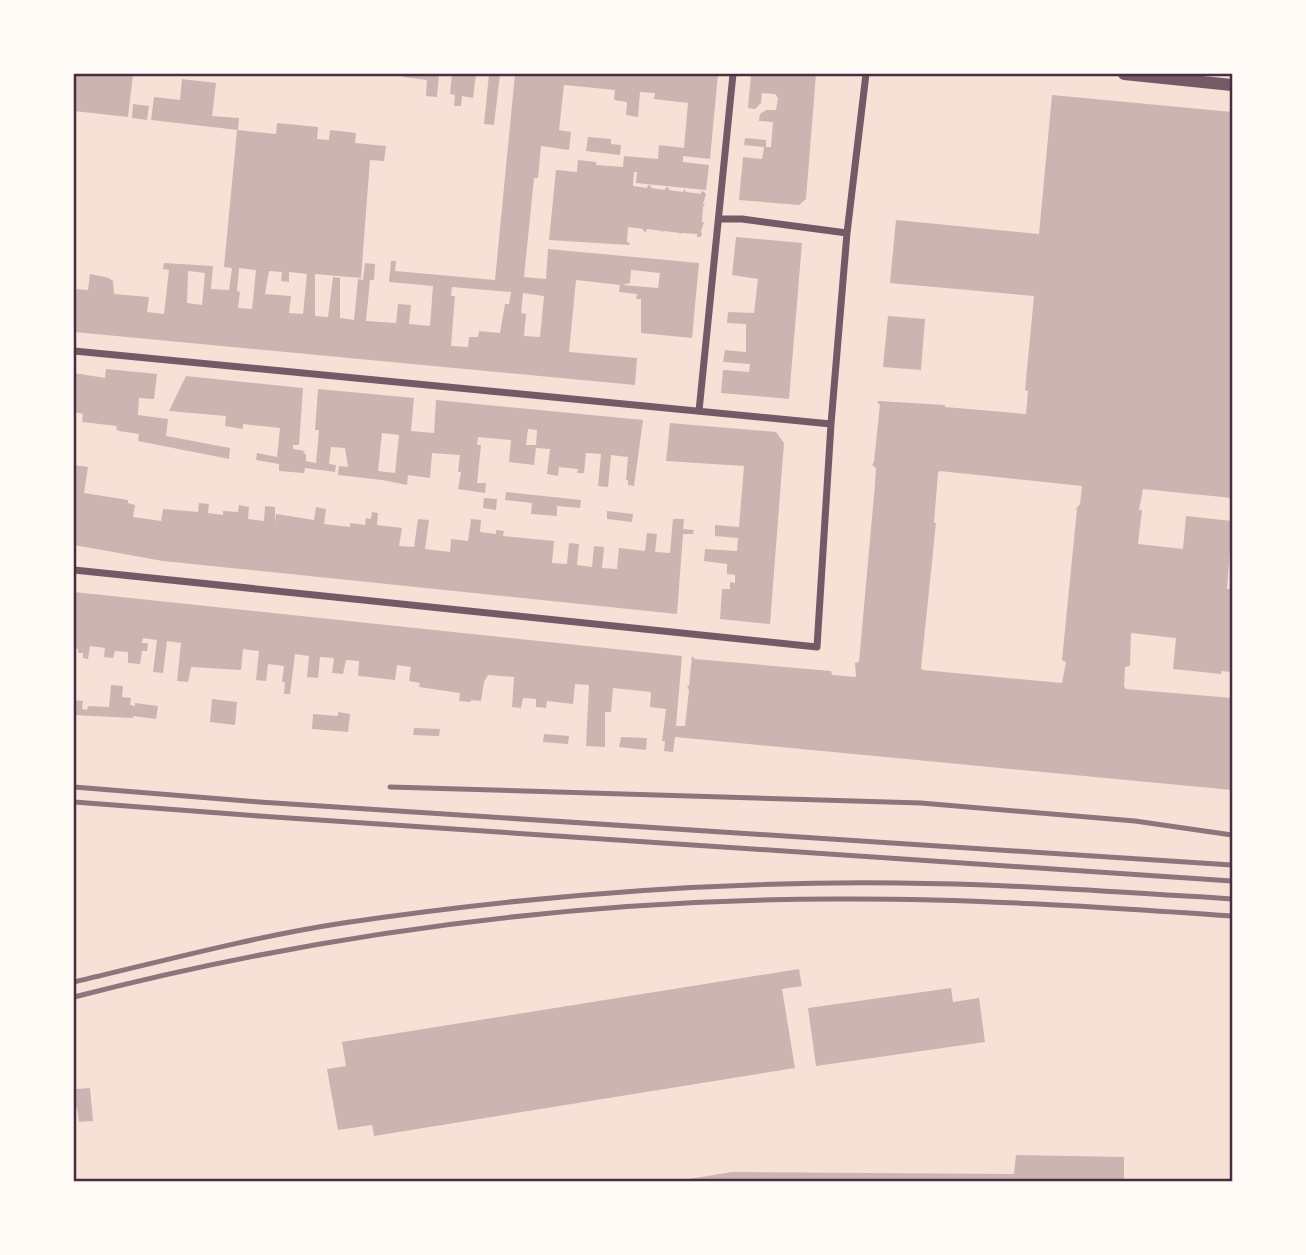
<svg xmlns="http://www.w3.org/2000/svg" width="1306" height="1255" viewBox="0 0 1306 1255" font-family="Quicksand,sans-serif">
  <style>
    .building { fill: #ccb4b1; fill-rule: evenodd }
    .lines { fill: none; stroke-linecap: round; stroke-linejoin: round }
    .minor { stroke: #755966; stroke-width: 7 }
    .tertiary { stroke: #755966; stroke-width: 12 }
    .rail { stroke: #8f747c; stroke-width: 5 }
    .neatline { fill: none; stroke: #4a2c40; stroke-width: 2.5 }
  </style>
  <rect width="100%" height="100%" fill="#f7e1d7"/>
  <!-- building -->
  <path class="building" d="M74 74H133L128 117 74 111Z
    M403 74H439L437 97 426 96 427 80 403 77Z
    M452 74H476L473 98 462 96 461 106H454L455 95 450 94Z
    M489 74H500L494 125 484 124Z
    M515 74H718L710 159 683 156V162L709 165 706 190 636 183 637 172H634L633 186 647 188 648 185 651 186V188L665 190 666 187 669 188V190L683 192 684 189 686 192 701 194V191L704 192 706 194 703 204H705L703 207 702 222H704L701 232 702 235 700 237H697V234L682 233 679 235 680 233 664 231 661 233 662 231 647 229 646 232 643 231V229L628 227 627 242 630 243 629 245 549 240 556 170 577 172 578 160 596 162V165L623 167 624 156 658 159 659 145 684 148 688 103 654 99 655 93 640 92 638 117 626 115 627 102 614 100 615 90 564 85 559 130 571 132 569 150 541 146 538 178H534L524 277 546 279 548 249 699 263 692 338 641 333V299H636L637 294 619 292 620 285 576 280 569 352 637 358 635 385 74 332 75 289 88 290 90 274 109 278 113 281 114 294 149 297 147 312 164 314 169 270 163 269 164 263 213 266 211 289 229 290 232 268 224 267 237 130 276 134 277 123 318 127 317 139 329 140 330 130 356 133 355 143 386 146 384 161 370 160 361 278 315 274V316L328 317 333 277 340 278V318L354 320 358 279 363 280 365 263 375 264 374 280H370L366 321 396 323 398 304 411 305 409 324 430 326 433 286 389 282 391 261H396L395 271 495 280ZM239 268 256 270 252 309 238 308 240 292 237 291ZM631 270 660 273 658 288 622 285 630 283ZM188 271 205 273 202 305 187 303ZM269 271 282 272 281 281 289 282V272L307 274 303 314 289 313 291 296 265 294ZM452 287 511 292 509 304H505L500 333 479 331 478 337H469L468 347 451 346 455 296H451ZM523 293 544 296 540 337 524 336 526 314 521 313Z
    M751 74H816L806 199 799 205 739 200 743 157 762 159 764 147 744 145 745 138 766 140V147H771L773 122 759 121 760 114 766 110H776L778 98 775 94 762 93 761 103 755 109 748 108Z
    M182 79 216 83 212 116 239 118 238 130 151 120 154 97 180 100Z
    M1052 95 1232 112V498L1143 489 1139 510H1142L1138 544 1183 549 1186 516 1232 521 1227 589H1232V672L1221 671V674L1173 669 1176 638 1131 633 1130 666 1125 667 1124 686 1126 689 1232 698V790L675 737 673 752 664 751 665 741H662L666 709 650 707 651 692 613 688 611 712H605V747L586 746 589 685 575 684 573 704 547 701 546 708 536 707V699L523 698 521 708 512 707 514 677 488 675 484 682 481 701 471 700V702L459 701 460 693 419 687 420 683 409 681 411 667 397 665 395 680 369 677 358 676 359 661 346 660 343 674 332 673 334 658 320 657 318 678 307 677 309 656 295 654 290 694H284L285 682H282L284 666 268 664 266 681 256 680 259 651 243 649 241 670 191 667 188 682 177 681 181 643 167 641 163 673 153 672 157 640 143 638 142 643H148L147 651H142L140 664 128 663V652L115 651 113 658 104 657 105 648 90 646 88 659 83 658V653H78V649L74 648V592L682 656 676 726H685L689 690 687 686H689L692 656 695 659 831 671 832 675 856 677 855 663 859 662 875 484 876 468 872 465 874 462 880 404H878V401L945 405V407L1026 414 1028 391 1025 390 1034 296 890 283 896 220 1039 234ZM940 471 1082 486 1080 504 1075 510 1077 509 1062 660 1066 662 1062 683 923 670 921 668 936 523H934L938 473Z
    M133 104 149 106 147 120 132 118Z
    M588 137 611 139V144L621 145 620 155 586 151Z
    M736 237 802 243 789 399 721 393 723 370 749 372 750 364 723 362 725 350 746 352V324L727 323 728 312 754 313 758 279 732 275Z
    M888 316 925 319 921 370 883 367Z
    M106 369 157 374 154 399 139 398 138 415 168 419 166 436 230 448 229 459 138 441 139 434 119 431 116 429 117 426 82 422 83 414 74 412V373L105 378Z
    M186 376 303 388 299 445H293V449L305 451 303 453 306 454V461L316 463 319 430H315L318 389 414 398 411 431 434 433 436 400 643 420 634 486 628 485V480H626L628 457 611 455 608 487 598 486 601 454 586 453 584 473H577L578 469 559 467 558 476 547 474 550 449 536 448 534 465 509 462 511 440 478 437 477 445H481L477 483H486L485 493 458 489 461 472H458L460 455 432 453 430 478 408 475 407 485 382 480 338 475 339 466 348 467 345 448 331 447 329 464 336 465 335 472 305 468 304 473 279 471V464L256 460 257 453 277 457 280 428 243 424V429L225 426 226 416 169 411ZM528 429 537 430 536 445H526ZM382 433 399 435 395 473 378 471Z
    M670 423 776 432 784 443 770 624 720 619 722 589H730V582L735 583V575L727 574V564L704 561 705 549 737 551 738 538 715 536V525L739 527 744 466 666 461Z
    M74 465 88 467 84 493 128 500V503L135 505 133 517 161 521 163 509 198 512 199 503 209 504 208 513 223 515V511L238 512 239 505 249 507 248 519 264 521 265 506 275 507V524L276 514 314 520 316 507 326 509 324 524 350 527V523L365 525 366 518 371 519 372 512 378 513 377 525 402 528 399 546 414 547 418 519 429 520 425 549 450 552 451 539 468 541 471 519 481 520 480 532 496 534V530L504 531 503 536 554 541 552 563 567 564 569 543 579 544 577 565 592 567 594 546 604 547 602 568 617 569 619 548 645 551 647 533 657 534 655 552 670 553 673 519H684L683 529 694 530 693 534H683L677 614 231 568 163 561 74 545Z
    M506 492 581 500 580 508 557 506V516L531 514 532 503 505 500Z
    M484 498 497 499 496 510 483 508Z
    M607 511 633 514 632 522 607 519Z
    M111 685 123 686 122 697 131 698 130 705 135 706V703L158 706 156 719 133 716V718L74 715V700L83 701 82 709 87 710 88 706 109 707Z
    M212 699 237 702 235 725 210 722Z
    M338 712 350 714 348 732 312 729 313 714 338 716Z
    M414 728 440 729 439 736 413 735Z
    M544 734 569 736 568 744 543 742Z
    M621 737 647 738 646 750 619 747Z
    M799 969 802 986 782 989 795 1068 374 1136 372 1125 338 1130 327 1069 346 1066 342 1042Z
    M951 988 953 1002 979 998 985 1042 816 1066 808 1008Z
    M90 1088 93 1121 79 1122 77 1108H74L76 1089Z
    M1016 1155 1124 1157V1182H671L732 1172 1014 1174Z"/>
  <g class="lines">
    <!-- minor -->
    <path class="minor" d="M719 219H742L847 233
      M74 351 831 424
      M699 411 733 74
      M74 570 817 647 831 424 847 233 866 74"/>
    <!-- tertiary -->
    <path class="tertiary" d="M1124 74 1232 85"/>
    <!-- rail -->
    <path class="rail" d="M74 787 259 802 1232 865
      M390 787 921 803 1135 821 1232 835
      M74 802 259 816 1232 881
      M74 982C163 961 252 937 343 923 526 896 713 881 898 883 1010 884 1121 892 1232 899
      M74 997C321 933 578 900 834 899 967 898 1100 907 1232 916"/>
  </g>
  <!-- border -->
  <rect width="1306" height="1255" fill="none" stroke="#fffaf5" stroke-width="150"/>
  <rect x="75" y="75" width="1156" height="1105" class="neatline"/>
</svg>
